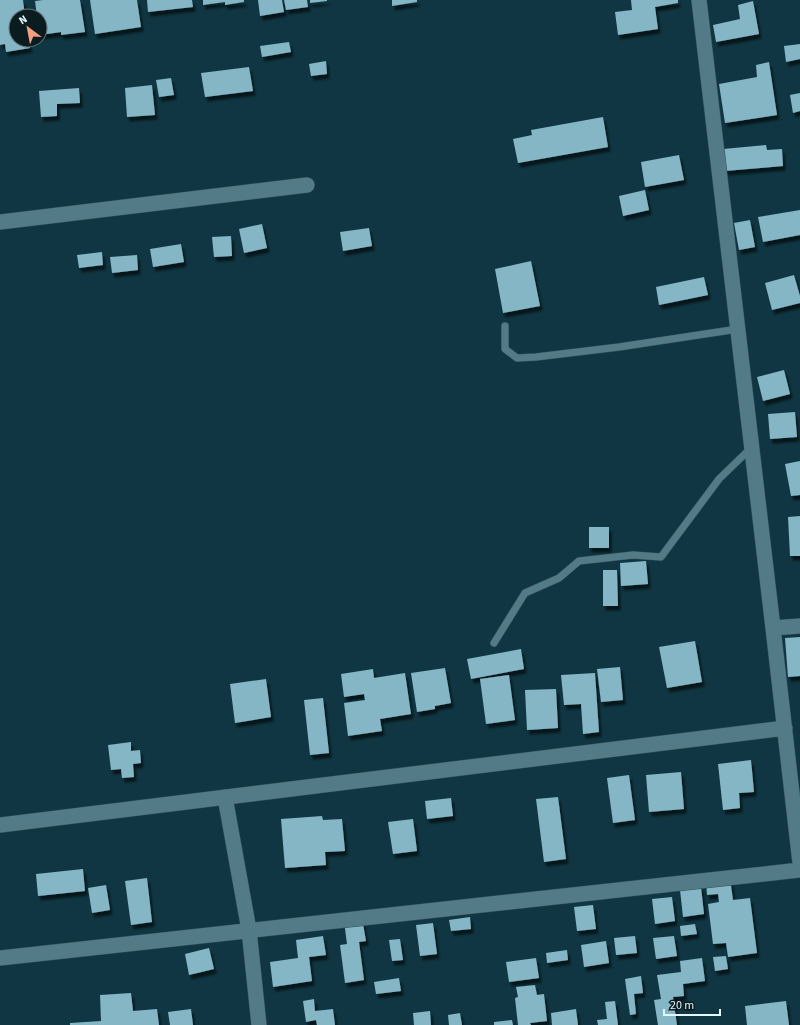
<svg xmlns="http://www.w3.org/2000/svg" width="800" height="1025" viewBox="0 0 800 1025" font-family="'Source Sans 3',sans-serif">
  <style>
    .building { fill: #85b6c6; filter: url(#shadow) }
    .lines { fill: none; stroke-linecap: round; stroke-linejoin: round }
    .service-casing { stroke: #365159; stroke-width: 8 }
    .minor-casing { stroke: #365159; stroke-width: 16 }
    .service { stroke: #537a87; stroke-width: 7 }
    .minor { stroke: #537a87; stroke-width: 15 }
  </style>
  <defs>
    <filter id="shadow"><feDropShadow dx="2.5" dy="4.5" stdDeviation="1" flood-color="#0009"/></filter>
  </defs>
  <rect width="100%" height="100%" fill="#0f3642"/>
  <!-- building -->
  <path class="building" d="M0 0H23L25 16H16V40H28L30 48 6 52 5 44 0 45Z
    M43 0H80L85 32 61 35V32L40 35V16H37L35 1Z
    M90 0H137L141 27 95 34Z
    M147 0H192L193 7 148 12Z
    M203 0H244V2L225 5V2L203 5Z
    M258 0H282L284 12 260 16Z
    M284 0H307L308 7 286 10Z
    M310 0H327V1L310 3Z
    M392 0H417V2L392 6Z
    M631 0H678V3L655 7 658 29 618 35 615 12 632 10Z
    M753 1 759 34 716 42 713 25 740 19 738 5Z
    M289 42 291 52 262 57 260 46Z
    M800 44V59L786 62 784 46Z
    M326 61 327 74 311 76 309 64Z
    M769 62 777 115 725 123 719 84 757 77 756 65Z
    M249 67 253 91 205 97 201 73Z
    M171 78 174 95 159 97 156 80Z
    M152 85 155 115 127 117 125 88Z
    M79 88 80 103 57 104V116L41 117 39 91Z
    M800 93V111L793 113 790 95Z
    M603 117 608 147 518 163 513 139 532 135 531 130Z
    M766 145 767 150 782 149 783 166 725 171 723 149Z
    M679 155 684 180 645 187 641 162Z
    M645 190 649 210 623 216 619 196Z
    M800 210V235L763 242 758 217Z
    M750 220 755 247 739 250 734 223Z
    M262 224 267 248 244 253 239 229Z
    M369 228 372 246 343 251 340 232Z
    M231 236 232 256 214 257 212 237Z
    M181 244 184 262 153 267 150 249Z
    M102 252 103 265 79 268 77 255Z
    M137 255 138 270 112 273 110 257Z
    M531 261 540 306 503 313 495 269Z
    M794 275 800 296V303L772 310 765 283Z
    M704 277 708 295 659 305 656 287Z
    M784 370 790 394 763 401 757 377Z
    M795 412 797 437 770 439 768 414Z
    M800 461V495L791 496 785 464Z
    M800 516V556H790L788 517Z
    M589 527H609V548H589Z
    M646 561 648 584 621 586 620 563Z
    M603 570H617L618 606H603Z
    M800 637V676L788 677 785 638Z
    M695 641 702 682 667 688 659 647Z
    M521 649 524 669 471 679 467 659Z
    M620 667 623 700 601 702 597 669Z
    M445 668 451 703 435 706V709L417 712 411 673Z
    M373 669 374 678 405 673 411 714 380 719 382 731 348 736 344 703 365 700 364 694 344 697 341 674Z
    M595 673 599 732 583 734 581 704 564 705 561 675Z
    M509 675 515 720 486 724 480 679Z
    M266 679 271 717 235 723 230 684Z
    M556 689 558 728 527 730 525 690Z
    M323 698 329 753 310 755 304 700Z
    M131 742V751L140 750 141 763 133 764 134 777 122 778 121 769 111 770 108 745Z
    M751 760 754 792 739 793 740 808 723 810 718 764Z
    M681 772 684 809 649 812 646 775Z
    M629 775 635 820 613 823 607 778Z
    M558 797 566 859 544 862 536 799Z
    M451 798 453 816 427 819 425 801Z
    M322 816 323 820 342 819 345 851 325 852 326 865 285 868 281 819Z
    M413 819 417 851 393 854 388 822Z
    M83 869 85 891 38 896 36 874Z
    M147 878 152 922 131 925 125 881Z
    M730 878 733 900 750 898 757 953 728 957 726 943 713 944 708 904 719 902 718 894 707 895 706 881Z
    M106 885 110 910 92 913 88 888Z
    M701 887 704 914 683 917 680 890Z
    M672 897 675 921 655 924 652 899Z
    M593 905 596 929 577 931 574 907Z
    M470 917 471 929 451 931 449 920Z
    M362 918 366 941 359 942 364 980 345 983 340 945 347 944 344 921Z
    M433 923 437 954 420 956 416 925Z
    M695 924 697 934 681 936 680 926Z
    M323 936 326 955 309 957 312 981 273 987 270 962 298 958 296 940Z
    M635 936 637 953 616 955 614 938Z
    M674 936 677 956 656 959 653 938Z
    M400 939 403 960 392 961 389 940Z
    M606 941 609 963 584 967 581 945Z
    M209 948 214 969 189 975 185 954Z
    M567 950 568 960 547 963 546 953Z
    M726 956 728 969 715 971 713 957Z
    M536 958 539 978 509 982 506 962Z
    M702 958 705 981 683 984 684 996 673 997 677 1025H658L654 1000 661 999 657 975 681 972 680 961Z
    M641 976 643 993 634 994 636 1014 630 1015 625 979Z
    M399 978 401 991 376 994 374 982Z
    M535 985 537 995 544 994 547 1021 530 1023 531 1025H518L515 998 518 997 516 987Z
    M131 993 133 1011 157 1009 159 1025H70V1023L101 1021 100 995Z
    M314 999 315 1011 333 1009 335 1025H317L316 1020 306 1022 303 1001Z
    M615 1001 618 1025H598L597 1020 607 1019 605 1002Z
    M786 1001 789 1025H747L745 1006Z
    M191 1009 193 1025H170L168 1012Z
    M576 1009 578 1025H552L551 1013Z
    M430 1011 431 1025H414L413 1013Z
    M460 1013 462 1025H449L448 1015Z
    M512 1020 513 1025H494V1022Z"/>
  <g class="lines">
    <defs>
      <path id="service" d="M505 326V349L517 358 536 357 619 347 738 329
        M494 643 525 593 559 578 579 561 633 555 661 557 719 479 752 447"/>
      <path id="minor" d="M699 0 773 628 800 863
        M0 222 307 185
        M773 628 800 626
        M225 797 249 930 259 1025
        M0 825 785 728
        M0 958 800 870"/>
    </defs>
    <!-- service casing -->
    <use href="#service" class="service-casing"/>
    <!-- minor casing -->
    <use href="#minor" class="minor-casing"/>
    <!-- service -->
    <use href="#service" class="service"/>
    <!-- minor -->
    <use href="#minor" class="minor"/>
  </g>
  <!-- north arrow -->
  <g transform="translate(28 28) rotate(328)"><circle r="19" fill="#0b1c20" stroke="#617479"/>
  <path d="M0-3L7 15L0 10L-7 15Z" fill="#f3a081"/>
  <text y="-6" font-size="11" font-weight="bold" text-anchor="middle" fill="#e2f7fe">N</text>
  </g>
  <!-- scale -->
  <path d="M664 1009v6h56v-6" fill="none" stroke="#e2f7fe" stroke-width="2"/>
  <text x="670" y="1009" font-size="12" fill="#e2f7fe" stroke="#0b1c20" stroke-width="3" paint-order="stroke">20 m</text>
</svg>
